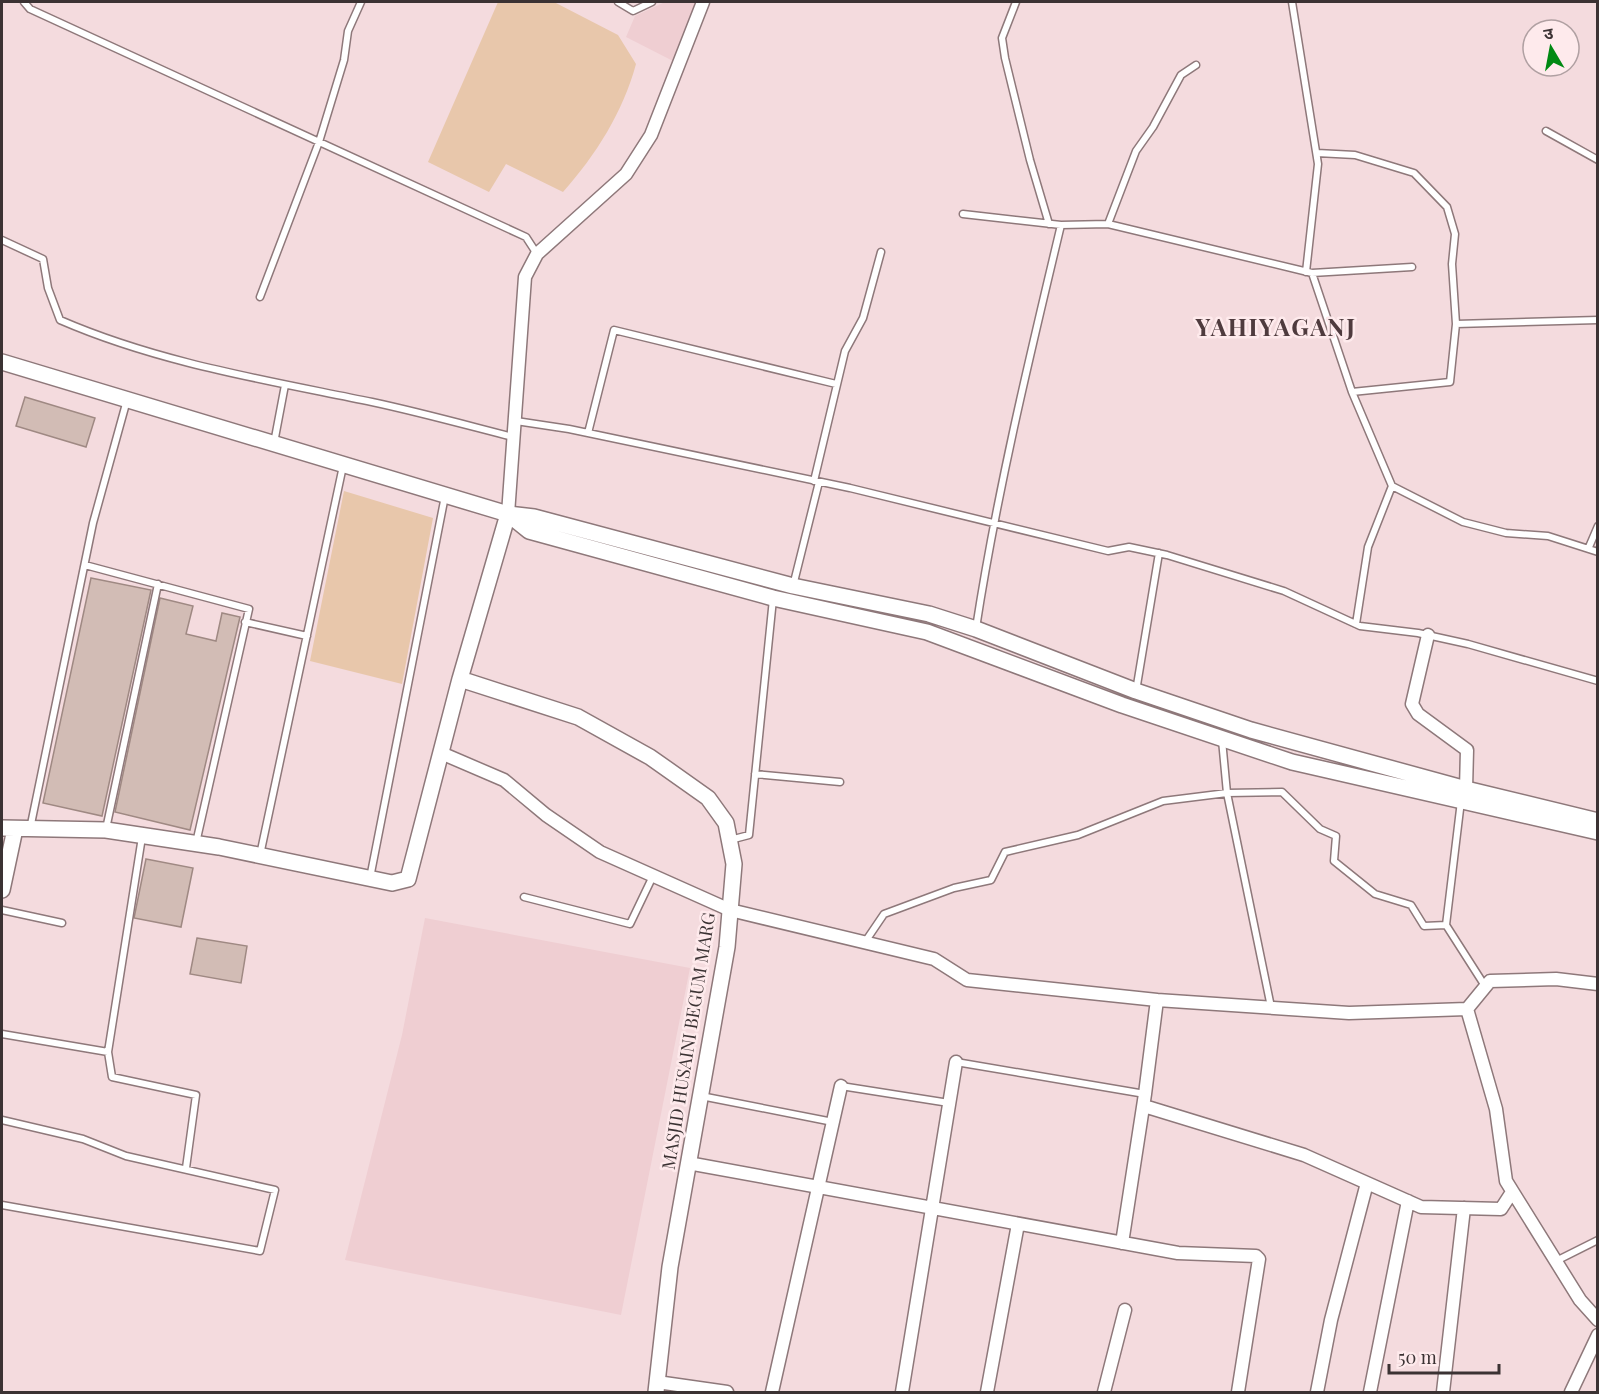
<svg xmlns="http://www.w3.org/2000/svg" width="1599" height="1394" viewBox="0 0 1599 1394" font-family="'Playfair Display','Noto Sans Devanagari',serif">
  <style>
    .built { fill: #efced2 }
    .green { fill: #e8c7ab }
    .building { fill: #d2bcb5; stroke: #9f8983; stroke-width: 1.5 }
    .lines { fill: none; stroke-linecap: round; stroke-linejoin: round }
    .service-casing { stroke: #8e787a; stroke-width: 9 }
    .minor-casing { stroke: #8e787a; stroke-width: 15 }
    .tertiary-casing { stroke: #8e787a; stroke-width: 18 }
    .service { stroke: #fff; stroke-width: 6 }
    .minor { stroke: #fff; stroke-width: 12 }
    .tertiary { stroke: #fff; stroke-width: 15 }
    .labels { text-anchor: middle; stroke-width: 5; stroke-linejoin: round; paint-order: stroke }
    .street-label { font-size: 18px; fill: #3b3233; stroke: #feeaec }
    .district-label { font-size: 24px; font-weight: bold; letter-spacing: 1.5px; fill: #4f3b3e; stroke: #feeaec }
  </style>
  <rect width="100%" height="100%" fill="#f4dbde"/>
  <!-- built -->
  <path class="built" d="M665 2H696L673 61 626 37 635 16Z
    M425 918 690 968 621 1315 345 1260 402 1035Z"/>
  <!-- green -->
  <path class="green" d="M498 2H554L618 35 636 64C623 112 596 155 563 192L506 164 489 192 428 162Z
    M344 491 433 518 402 684 310 661Z"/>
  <!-- building -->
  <path class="building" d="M25 397 95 418 86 447 16 426Z
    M91 578 151 590 102 816 43 803Z
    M160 598 193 606 186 634 216 641 222 613 240 617 190 830 115 812Z
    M146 859 193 868 181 927 134 918Z
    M197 938 247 946 241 983 190 974Z"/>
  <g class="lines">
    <defs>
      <path id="service" d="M24 2 30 9 526 237 537 254
        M618 2 633 11 652 2
        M1016 2 1002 38 1005 58 1030 160 1049 224
        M1292 2 1318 164 1306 272
        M1546 131 1598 160
        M1317 153 1355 155 1414 173 1447 207 1455 234 1452 264 1456 324 1450 382 1352 392
        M963 214 1061 225 1108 224 1312 273 1412 267
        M1108 224 1136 151 1153 127 1181 75 1196 65
        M2 240 43 259 48 288 60 320C159 363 266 380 372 402 419 412 466 425 513 437
        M1312 273 1352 392 1392 486 1368 547 1356 624
        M260 297 319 142 344 60 348 31 361 2
        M1456 324 1598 320
        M516 421 569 429 850 488 1108 551 1129 547 1167 555 1284 591 1360 626 1418 633 1468 644 1598 681
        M588 433 614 330 836 384
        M274 443 285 385
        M814 481 845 351 863 318 881 252
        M1392 486 1463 522 1506 533 1548 536 1598 552
        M1589 547 1598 526
        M85 565 249 609 196 843
        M793 586 819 482
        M245 622 307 636
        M976 628C997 492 1029 359 1061 225
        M1136 691 1159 553
        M1222 740 1227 793 1271 1007
        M755 774 840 782
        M1461 801 1446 925 1485 986
        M30 829 93 523 127 400
        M106 829 158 584
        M142 837 108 1052 112 1077 196 1095 186 1168
        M730 840 749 835 773 599
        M260 855 343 466
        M370 878 445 496
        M524 897 630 924 653 876
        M2 910 62 923
        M865 942 884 914 954 888 991 880 1005 852 1078 835 1163 801 1227 793 1282 792 1320 829 1336 836 1334 861 1375 894 1411 905 1424 926 1446 925
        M2 1034 108 1052
        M956 1062 1145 1094
        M841 1086 949 1103
        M701 1096 833 1122
        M2 1120 83 1139 126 1156 275 1190 260 1251 2 1205
        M1556 1261 1598 1240"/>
      <path id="minor" d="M508 514 525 277 537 254 626 174 651 135 703 2
        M1428 635 1412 704 1418 714 1467 750 1466 789
        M441 753 504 780 546 815 600 852 730 910 934 959 967 980 1157 1000 1349 1013 1467 1009 1490 981 1556 979 1598 984
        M1467 1009 1496 1109 1506 1181 1580 1300 1598 1320
        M1144 1106 1304 1155 1421 1207 1501 1209 1512 1192
        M688 1163 1178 1253 1256 1256 1259 1259 1238 1392
        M1122 1243 1145 1094 1157 1000
        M657 1382 727 1392
        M772 1392 841 1086
        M902 1392 956 1062
        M987 1392 1018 1224
        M1104 1392 1125 1310
        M1317 1392 1331 1320 1367 1183
        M1370 1392 1408 1201
        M1443 1392 1464 1208
        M1571 1392 1598 1335"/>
      <path id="tertiary" d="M2 362 508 514 534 517 793 586 929 614 976 629 1136 691 1251 730 1466 789 1598 821
        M508 514 529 531 773 598 927 632 1122 705 1292 762 1598 832
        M460 679 578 717 650 757 708 798 726 823 734 864 727 947 670 1267 656 1392
        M2 828 106 830 219 847 392 883 408 879 460 679 508 514
        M2 890 15 829"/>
    </defs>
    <!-- service casing -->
    <use href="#service" class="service-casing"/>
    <!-- minor casing -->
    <use href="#minor" class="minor-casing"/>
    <!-- tertiary casing -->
    <use href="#tertiary" class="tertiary-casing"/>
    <!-- service -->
    <use href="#service" class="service"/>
    <!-- minor -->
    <use href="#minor" class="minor"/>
    <!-- tertiary -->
    <use href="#tertiary" class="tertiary"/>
  </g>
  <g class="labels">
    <!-- street labels -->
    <g class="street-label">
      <text transform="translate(689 1041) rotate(-81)" y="6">MASJID HUSAINI BEGUM MARG</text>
    </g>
    <!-- district labels -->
    <g class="district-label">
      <text x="1276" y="336">YAHIYAGANJ</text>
    </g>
  </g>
  <!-- border -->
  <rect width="1599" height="1394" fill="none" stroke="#3b3233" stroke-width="6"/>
  <!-- north arrow -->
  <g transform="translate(1551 48) rotate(350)"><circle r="28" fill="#feeaec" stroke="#b0a0a2" stroke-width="1.5"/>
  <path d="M0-4.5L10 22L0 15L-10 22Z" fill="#008913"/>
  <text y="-9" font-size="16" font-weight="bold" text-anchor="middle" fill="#3b3233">उ</text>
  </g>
  <!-- scale -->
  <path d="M1389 1364v9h110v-9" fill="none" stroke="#3b3233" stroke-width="3"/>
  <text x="1398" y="1364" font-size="18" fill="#3b3233" stroke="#feeaec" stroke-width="4.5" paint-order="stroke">50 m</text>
</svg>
